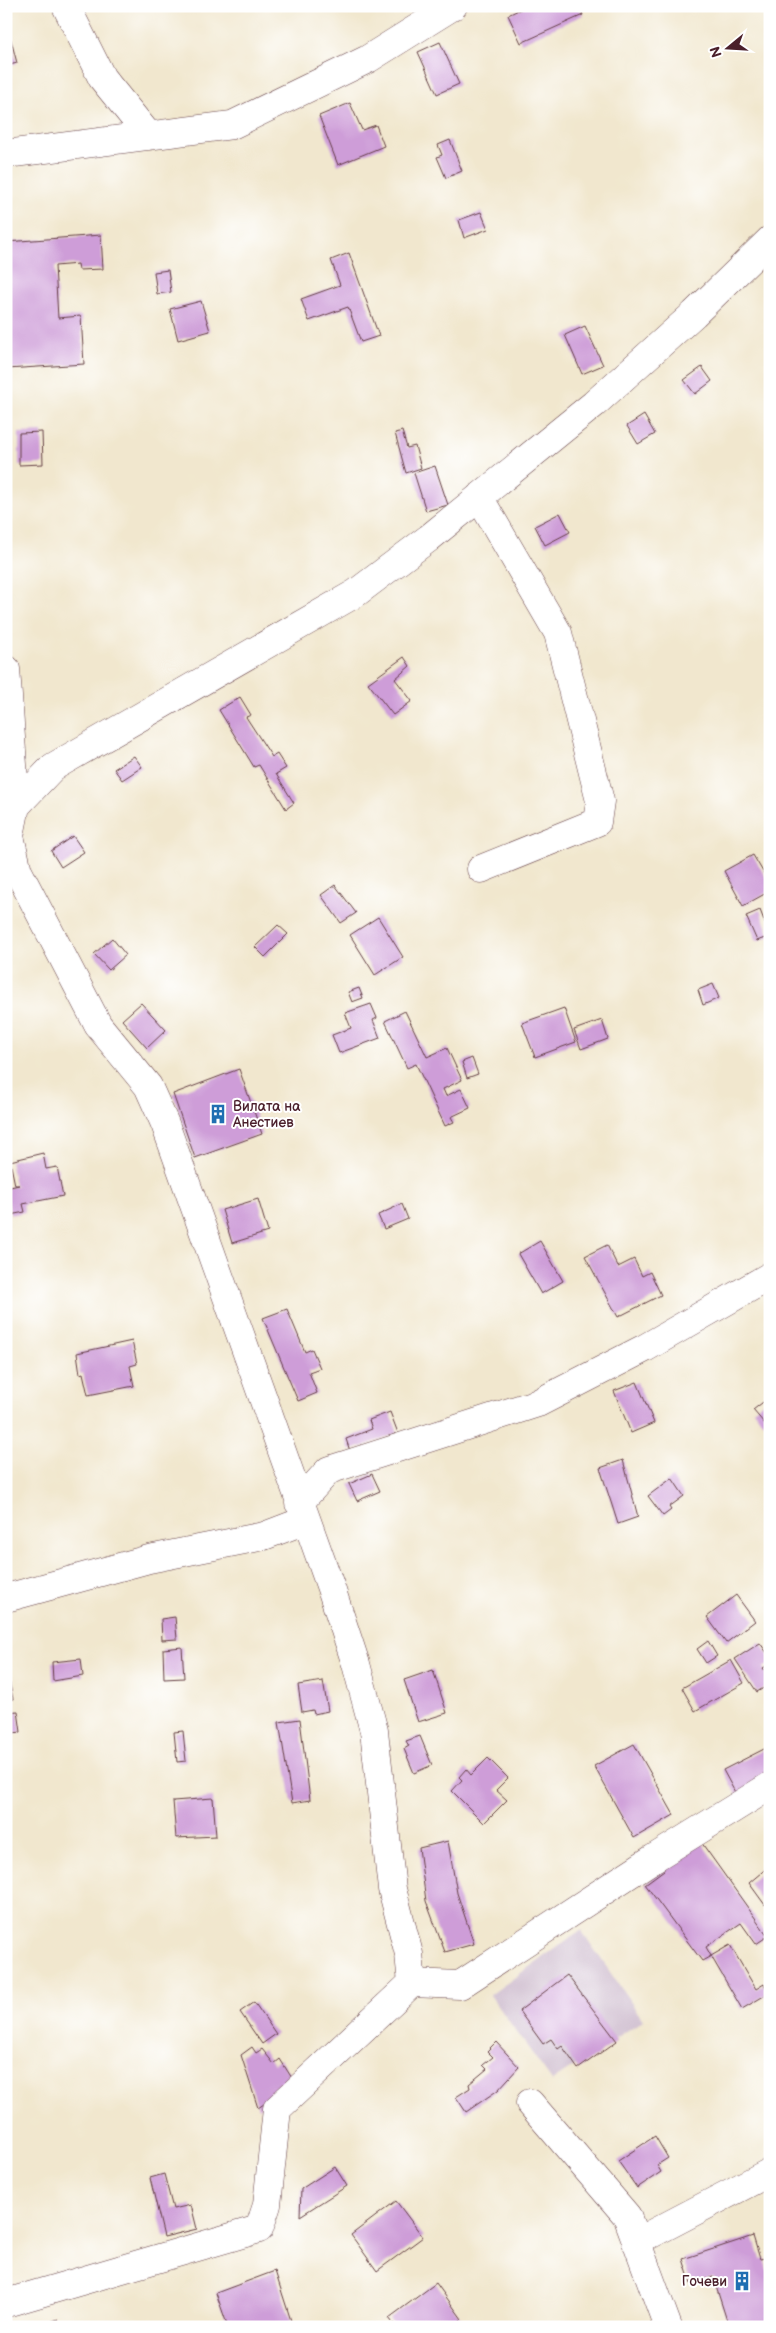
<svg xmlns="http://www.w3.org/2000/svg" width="776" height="2333" viewBox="0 0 776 2333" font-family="'Balsamiq Sans',sans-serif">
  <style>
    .industrial { fill: #cfbdcf }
    .building { fill: #ce9dd8 }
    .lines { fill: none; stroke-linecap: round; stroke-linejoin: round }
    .minor-casing { stroke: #633d43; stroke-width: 29 }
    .minor { stroke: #fff; stroke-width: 28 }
    .labels { text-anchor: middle; stroke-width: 4; stroke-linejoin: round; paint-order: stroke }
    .poi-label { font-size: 14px; fill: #4a1f2b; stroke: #fff; text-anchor: start }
  </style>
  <rect width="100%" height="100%" fill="#fff"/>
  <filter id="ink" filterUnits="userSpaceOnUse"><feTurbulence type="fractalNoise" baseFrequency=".02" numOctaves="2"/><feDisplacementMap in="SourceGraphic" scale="10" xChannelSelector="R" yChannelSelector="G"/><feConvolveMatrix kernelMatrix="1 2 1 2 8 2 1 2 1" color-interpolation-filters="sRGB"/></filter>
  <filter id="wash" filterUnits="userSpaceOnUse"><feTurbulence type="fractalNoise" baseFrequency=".0096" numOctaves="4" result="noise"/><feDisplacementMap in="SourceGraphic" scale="20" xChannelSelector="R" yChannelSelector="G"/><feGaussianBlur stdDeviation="1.12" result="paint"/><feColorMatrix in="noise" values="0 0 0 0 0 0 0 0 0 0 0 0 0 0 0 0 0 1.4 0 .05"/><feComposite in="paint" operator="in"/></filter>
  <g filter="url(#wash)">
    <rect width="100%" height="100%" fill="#f1e7ce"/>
    <!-- industrial -->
    <path class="industrial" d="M581 1930 643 2020 552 2081 490 1995Z"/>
    <g id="blocks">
      <!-- building -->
      <path class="building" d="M527 6H579L583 15 521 43 508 15Z
        M6 21 17 63 6 66Z
        M440 42 459 84 437 94 418 52Z
        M350 103 362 130 376 125 384 146 338 165 319 116Z
        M450 140 462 171 446 178 437 157 442 155 438 145Z
        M481 212 488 229 464 238 459 220Z
        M101 235 103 269 79 270 78 264 55 266 58 318 81 316 84 364 7 369 6 242Z
        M349 253 379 336 361 342 348 307 309 321 301 299 340 285 331 260Z
        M168 270 171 292 157 294 154 272Z
        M201 301 210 331 178 340 170 309Z
        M585 326 603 365 582 374 565 335Z
        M702 367 712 381 695 394 684 380Z
        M644 415 655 434 638 444 627 426Z
        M402 431 407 448 415 446 421 468 406 473 395 433Z
        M42 432 43 464 19 465V433Z
        M435 466 448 505 426 511 414 473Z
        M560 513 570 532 545 545 535 526Z
        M404 657 410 666 395 679 412 701 393 715 368 683Z
        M240 697 251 715 246 717 272 757 277 754 286 768 276 774 294 803 286 809 259 765 254 767 219 710Z
        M134 756 142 767 122 780 114 769Z
        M73 836 84 852 61 867 51 851Z
        M753 855 766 877 770 874V891L743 906 724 871Z
        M335 885 356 913 341 923 321 895Z
        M760 910 770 936 757 941 746 916Z
        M378 917 403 957 375 975 350 935Z
        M278 925 288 934 265 957 255 947Z
        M112 938 126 955 109 970 94 954Z
        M713 984 719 998 703 1005 698 990Z
        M359 988 363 998 352 1002 348 992Z
        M141 1003 166 1030 147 1048 122 1020Z
        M371 1004 377 1018 373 1020 380 1038 339 1053 332 1035 351 1028 345 1013Z
        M564 1008 576 1042 535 1057 522 1023Z
        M405 1011 427 1057 447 1048 462 1080 443 1089 446 1096 461 1089 470 1108 451 1117 454 1122 445 1126 416 1064 407 1068 385 1021Z
        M602 1020 608 1039 581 1049 574 1030Z
        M472 1058 478 1074 467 1078 462 1062Z
        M239 1069 262 1134 195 1158 173 1094Z
        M43 1153 46 1169 57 1167 63 1196 23 1204 25 1212 10 1215 6 1188 19 1185H15L10 1161Z
        M258 1199 268 1232 232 1243 222 1210Z
        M402 1204 408 1219 384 1229 378 1215Z
        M540 1241 563 1281 541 1294 518 1254Z
        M607 1245 618 1267 634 1259 642 1276 650 1272 661 1295 618 1317 585 1256Z
        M287 1309 305 1352 312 1349 320 1368 309 1372 317 1393 298 1401 263 1318Z
        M132 1341 137 1364 130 1366 134 1386 88 1395 83 1373 80 1374 77 1353Z
        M637 1382 654 1423 631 1433 614 1391Z
        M767 1399 770 1403V1430L753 1410Z
        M390 1412 398 1433 350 1451 346 1439 372 1429 369 1420Z
        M623 1460 638 1517 618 1524 600 1468Z
        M372 1474 380 1491 357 1501 349 1484Z
        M672 1478 684 1496 669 1507 671 1510 663 1516 648 1496Z
        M736 1595 755 1621 726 1643 707 1617Z
        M175 1617 177 1639 162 1640 161 1619Z
        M708 1641 717 1656 706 1663 697 1649Z
        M760 1643 770 1657V1664L763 1668 770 1678V1684L757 1692 735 1659Z
        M182 1647 184 1678 164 1679 163 1649Z
        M81 1659 83 1676 53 1681 52 1662Z
        M731 1660 744 1683 695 1711 682 1688Z
        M6 1666 13 1699 6 1701Z
        M433 1670 447 1713 418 1722 404 1680Z
        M323 1681 328 1711 314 1714 313 1710 302 1712 298 1685Z
        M18 1711 21 1732 6 1734V1712Z
        M300 1719 310 1800 292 1803 279 1722Z
        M183 1731 186 1761 177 1762 174 1732Z
        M420 1736 432 1765 414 1773 404 1749 409 1746 406 1741Z
        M634 1744 674 1815 634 1838 594 1766Z
        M770 1746V1779L737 1796 723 1770Z
        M488 1758 508 1778 496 1790 507 1800 484 1823 452 1791 462 1780 459 1777 466 1769 471 1775Z
        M213 1798 216 1836 176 1838 173 1801Z
        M448 1841 457 1893 474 1944 445 1952 426 1901 419 1848Z
        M701 1842 768 1936 756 1944 741 1923 706 1947 711 1956 702 1961 645 1884 664 1870V1864Z
        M768 1867 770 1870V1901L765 1905 749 1883Z
        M730 1945 756 1989 764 1984 769 1993 742 2009 711 1956Z
        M567 1975 617 2041 578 2069 562 2046 558 2049 551 2039 543 2044 519 2011Z
        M254 2002 276 2034 262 2044 240 2012Z
        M496 2042 519 2067 498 2090 466 2112 456 2097 470 2088 469 2084 487 2069 483 2065 493 2057 487 2051Z
        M252 2047 256 2053 262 2049 274 2064 280 2059 295 2083 258 2108 241 2055Z
        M655 2136 668 2158 657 2165 661 2172 637 2188 618 2161Z
        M335 2167 347 2186 300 2216 301 2189Z
        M164 2174 173 2209 191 2205 197 2229 164 2237 150 2178Z
        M396 2201 423 2237 377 2271 351 2235Z
        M753 2236 760 2259 765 2258 770 2274V2320L749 2327H729L713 2277 691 2284 683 2259Z
        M275 2271 293 2327H228L216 2293Z
        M436 2283 462 2319 451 2327H396L389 2318Z
        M58 2319 61 2327H37Z"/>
    </g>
  </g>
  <g filter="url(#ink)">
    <use href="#blocks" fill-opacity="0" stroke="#633d43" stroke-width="1"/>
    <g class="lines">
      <defs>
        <path id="minor" d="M66 6 102 78 149 136
          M6 154 232 125 368 59 453 6
          M479 497 558 633 600 801 597 822 481 869
          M6 669 16 806 9 814
          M299 1503 329 1470 538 1403 645 1348 770 1276
          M6 1598 149 1559 264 1536 306 1520
          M412 1983 460 1985 654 1858 770 1786
          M530 2103 627 2216 668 2327
          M636 2242 770 2172
          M6 2303 259 2229 267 2205 277 2109 412 1983 409 1954 392 1889 374 1731 356 1664 332 1591 165 1124 148 1086 98 1025 18 871 10 836 16 806 53 767 356 593 429 538 594 404 694 314 770 240"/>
      </defs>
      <!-- minor casing -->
      <use href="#minor" class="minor-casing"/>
      <!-- minor -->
      <use href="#minor" class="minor"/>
    </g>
  </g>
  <!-- icons -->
  <defs>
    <symbol id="building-bare" viewBox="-9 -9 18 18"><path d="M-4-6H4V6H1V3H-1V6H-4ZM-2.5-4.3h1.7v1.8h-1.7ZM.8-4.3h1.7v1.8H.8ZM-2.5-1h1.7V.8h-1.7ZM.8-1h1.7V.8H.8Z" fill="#1f6fb2" stroke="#fff" stroke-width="2.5" paint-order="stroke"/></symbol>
  </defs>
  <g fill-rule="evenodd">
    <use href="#building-bare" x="204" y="1100" width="28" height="28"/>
    <use href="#building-bare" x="728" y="2267" width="28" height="28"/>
  </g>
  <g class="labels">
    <!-- poi labels -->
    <g class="poi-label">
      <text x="233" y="1111">Вилата на<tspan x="233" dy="16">Анестиев</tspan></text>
      <text x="727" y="2286" text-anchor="end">Гочеви</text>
    </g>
  </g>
  <!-- margin -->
  <rect width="776" height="2333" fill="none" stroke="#fff" stroke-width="25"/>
  <!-- north arrow -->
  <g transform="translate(728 48) rotate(252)" stroke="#ffffff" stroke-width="4" paint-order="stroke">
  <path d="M0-4L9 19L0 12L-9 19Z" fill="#4a1f2b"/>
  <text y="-8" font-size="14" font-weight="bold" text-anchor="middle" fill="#4a1f2b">N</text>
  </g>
</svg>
